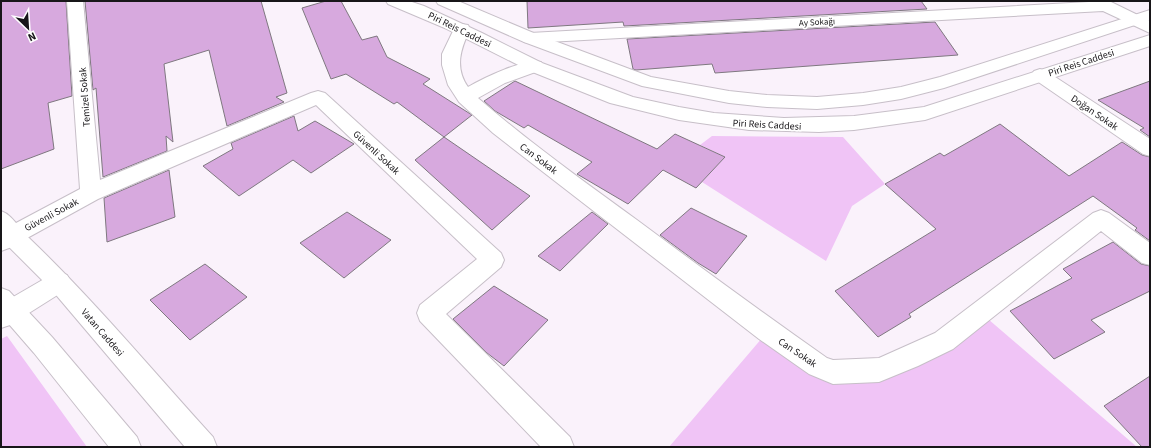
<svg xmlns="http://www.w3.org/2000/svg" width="1151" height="448" viewBox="0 0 1151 448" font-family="'Source Sans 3',sans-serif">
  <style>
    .green { fill: #f0c4f6 }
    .building { fill: #d7a9de; stroke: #7f7880 }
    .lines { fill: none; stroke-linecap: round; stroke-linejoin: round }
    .minor-casing { stroke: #c7bfc8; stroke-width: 2 }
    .major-casing { stroke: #c7bfc8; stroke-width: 2 }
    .minor { fill: #fff; fill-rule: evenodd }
    .major { fill: #fff; fill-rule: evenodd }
    .labels { text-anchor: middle; stroke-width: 3.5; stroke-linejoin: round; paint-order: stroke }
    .far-street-label { font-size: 9px; fill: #181619; stroke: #fff }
    .street-label { font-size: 10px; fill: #181619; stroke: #fff }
  </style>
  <rect width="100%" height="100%" fill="#faf2fb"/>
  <!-- green -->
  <path class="green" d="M712 136 843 137 885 184 852 206 826 261 702 182 725 157 700 145Z
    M981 313 1137 447H669L768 331 855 372Z
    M7 336 87 447H1V339Z"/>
  <!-- building -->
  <path class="building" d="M1 1H66L72 96 48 103 54 149 1 169Z
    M85 1H261L287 93 276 97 284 102 227 126 209 50 164 64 173 142 166 136 167 151 103 177 96 88 93 90Z
    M326 1H341L362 40 377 36 387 57 430 79 423 84 472 115 444 137 397 102 394 104 346 74 331 79 302 8Z
    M527 1H921L927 9 624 26 623 22 528 28Z
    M935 22 958 55 715 73 712 64 636 70 633 69 627 39Z
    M515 81 657 149 675 134 725 157 696 188 663 170 628 204 577 174 592 162 528 125 524 128 495 111 484 101Z
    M1150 81V137L1140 130 1144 128 1098 100Z
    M294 116 298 131 315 121 354 144 311 173 293 160 239 196 203 166 233 149 231 143Z
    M1000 124 1069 176 1122 142 1142 155 1150 157V241L1135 230 1137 228 1093 196 909 314 911 317 878 337 835 291 936 229 885 184 940 153 944 156Z
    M444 137 530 196 492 230 415 160Z
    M169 170 175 217 107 242 104 198Z
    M691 208 747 236 716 274 698 263 660 235Z
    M347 212 391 240 344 278 300 243Z
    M592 212 608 224 560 271 538 256Z
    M1113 242 1141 264 1150 266V291L1091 320 1105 332 1054 359 1010 311 1072 278 1063 269Z
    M205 264 247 297 190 340 150 300Z
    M494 286 548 320 504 366 487 353 453 319Z
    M1150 376V447H1142L1104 406Z"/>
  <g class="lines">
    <defs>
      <path id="minor" d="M67 1H83L100 180 311 93 318 91 325 93 501 253 504 260 501 267 446 314 570 437 574 447H541L420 321 417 313 420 305 477 259 316 105 98 199 9 248 1 251V231L80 189Z
        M1088 1H1109L1150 21V33L1103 11 530 43 524 42 521 38 524 34 530 33 1089 2Z
        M462 24 468 25 470 29C461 48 454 67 468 87 483 78 525 58 541 62L544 66 541 70 505 83 478 98C529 142 583 181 637 220 700 267 763 313 827 358L833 360 879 358 935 333 1093 213 1101 210 1109 213 1150 243V265L1142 263 1101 231 953 349 918 366 879 382 833 384 809 374 759 339 538 168 493 133 459 102 448 85 442 65V54L454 29 456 25Z
        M1040 69 1046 71 1150 139V156L1143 154 1034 79 1031 75 1034 71Z
        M59 272 67 275 71 282 67 289 10 325 1 328V304L51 275Z"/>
      <path id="major" d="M386 1H409L424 6 482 33 542 63 633 97 679 107 714 113 784 118 854 116 924 107 1150 35V46L925 120 854 130 819 132 749 130 679 120 610 103 530 71 447 29 388 4Z
        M436 1H458L536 34 651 77 729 91 767 95 817 97 863 93 901 87 940 77 1150 10V20L944 88 901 99 863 105 817 109 767 107 729 103 642 86 524 42 438 4Z
        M1 211C13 215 19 229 29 238 94 300 152 370 213 437L217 447H185L51 289 4 242 1 238Z
        M1 288 9 291 52 337 137 437 141 447H109L34 353 1 315Z"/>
    </defs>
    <!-- minor casing -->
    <use href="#minor" class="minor-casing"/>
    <!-- major casing -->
    <use href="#major" class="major-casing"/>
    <!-- minor -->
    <use href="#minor" class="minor"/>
    <!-- major -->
    <use href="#major" class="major"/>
  </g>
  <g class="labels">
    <!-- far-street labels -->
    <g class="far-street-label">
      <text transform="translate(817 22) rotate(-3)" y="3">Ay Sokağı</text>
    </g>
    <!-- street labels -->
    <g class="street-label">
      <text transform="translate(460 29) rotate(26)" y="4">Piri Reis Caddesi</text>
      <text transform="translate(1081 62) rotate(-18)" y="4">Piri Reis Caddesi</text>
      <text transform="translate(84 97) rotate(-94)" y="4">Temizel Sokak</text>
      <text transform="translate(1095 112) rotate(34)" y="4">Doğan Sokak</text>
      <text transform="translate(767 124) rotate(3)" y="4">Piri Reis Caddesi</text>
      <text transform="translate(377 152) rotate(43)" y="4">Güvenli Sokak</text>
      <text transform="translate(539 158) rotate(37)" y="4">Can Sokak</text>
      <text transform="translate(51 214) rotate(-28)" y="4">Güvenli Sokak</text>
      <text transform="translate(103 332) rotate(49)" y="4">Vatan Caddesi</text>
      <text transform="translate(798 352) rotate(34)" y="4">Can Sokak</text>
    </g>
  </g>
  <!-- border -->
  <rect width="1151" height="448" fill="none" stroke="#181619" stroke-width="4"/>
  <!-- north arrow -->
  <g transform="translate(28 28) rotate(155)" stroke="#ffffff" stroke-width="3" paint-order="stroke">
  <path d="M0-3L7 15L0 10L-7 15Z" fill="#181619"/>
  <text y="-6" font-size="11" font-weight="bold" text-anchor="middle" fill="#181619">N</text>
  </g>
</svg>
